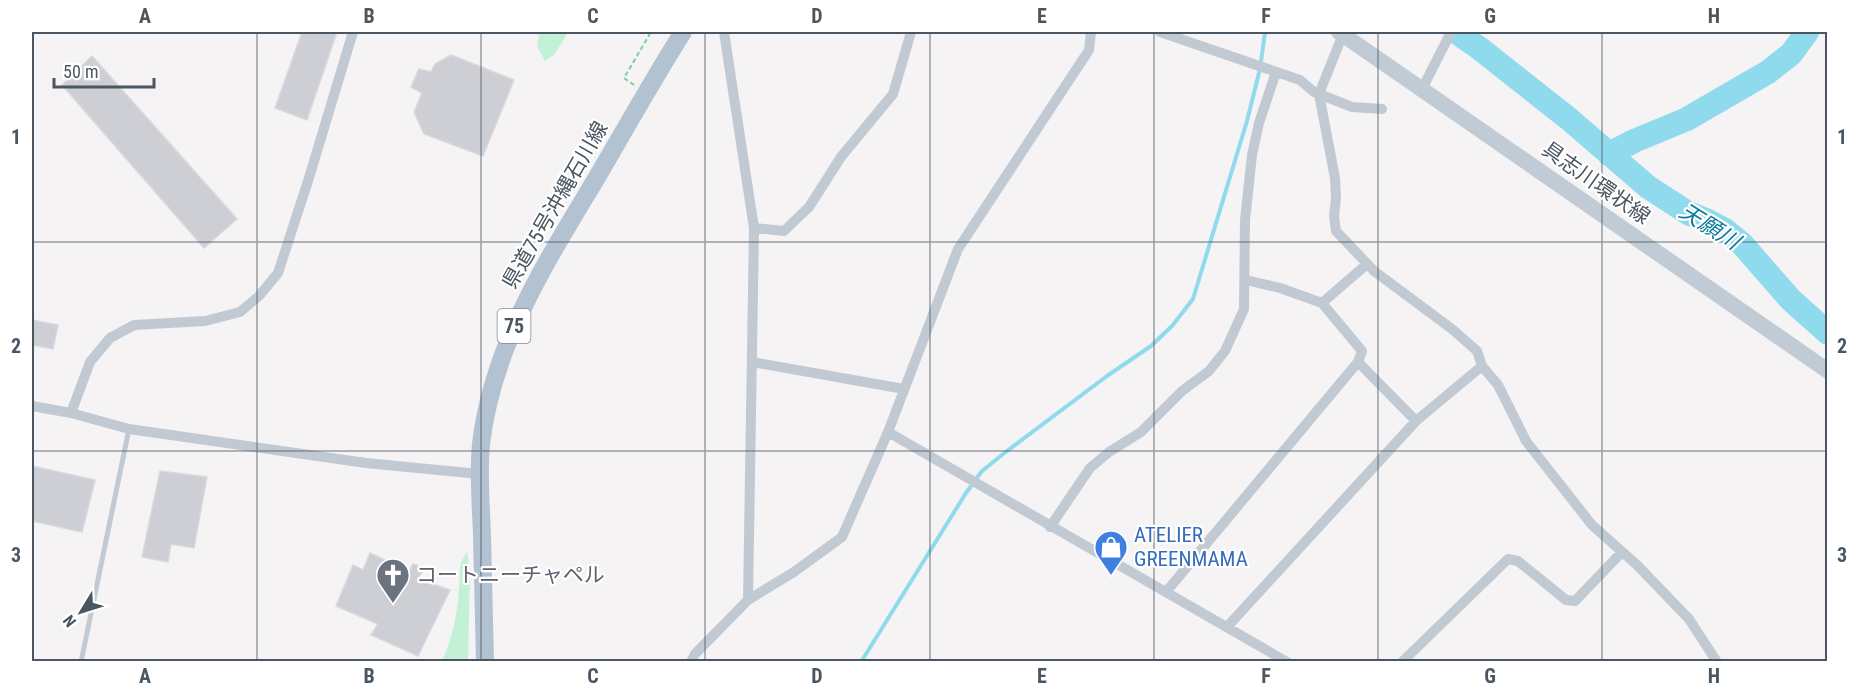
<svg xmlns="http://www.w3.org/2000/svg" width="1859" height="693" viewBox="0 0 1859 693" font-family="'Roboto Condensed','Noto Sans JP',sans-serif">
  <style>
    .green { fill: #c3f1d5 }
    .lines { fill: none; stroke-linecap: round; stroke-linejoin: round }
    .stream { stroke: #90daee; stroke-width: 4 }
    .river { stroke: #90daee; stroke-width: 24 }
    .building { fill: #cdcfd5; stroke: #d7d9de; stroke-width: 1.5 }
    .path { stroke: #7ad0a6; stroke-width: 2; stroke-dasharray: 4.5 3; stroke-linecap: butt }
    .lane { stroke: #c1cad2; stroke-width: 5 }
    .street { stroke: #c1cad2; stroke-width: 10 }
    .secondary { stroke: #c1cbd6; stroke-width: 16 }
    .primary { stroke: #b3c2d1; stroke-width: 18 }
    .grid { fill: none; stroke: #4a5661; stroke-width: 1.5; stroke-opacity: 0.55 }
    .labels { text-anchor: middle; stroke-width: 4.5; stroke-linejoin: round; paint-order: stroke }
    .shield { fill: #fff; stroke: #808990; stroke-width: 1.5 }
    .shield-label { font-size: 20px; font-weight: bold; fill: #4a5661 }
    .street-label { font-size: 21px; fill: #4a5661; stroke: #fff }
    .shop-label { font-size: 21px; fill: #366cbe; stroke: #fff; text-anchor: start }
    .worship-label { font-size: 21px; fill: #5b616d; stroke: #fff; text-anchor: start }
    .water-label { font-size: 22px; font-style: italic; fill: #0c7c9b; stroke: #fff }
    .neatline { fill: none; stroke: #4a5661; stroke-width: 2 }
    .grid-label { font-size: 20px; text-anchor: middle; font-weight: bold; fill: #4a5661 }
  </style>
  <rect width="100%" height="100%" fill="#f5f3f3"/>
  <!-- green -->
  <path class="green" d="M540 32H568L555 54 545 61 537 46Z
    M467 552 470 572 468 661H442C452 640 458 612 459 588 461 571 457 567 467 552Z"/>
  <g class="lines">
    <!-- stream -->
    <path class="stream" d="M861 662 966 493 982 471 1007 451 1107 376 1151 346 1172 326 1193 299 1247 121 1260 69 1265 32"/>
    <!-- river -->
    <path class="river" d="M1456 32 1479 48 1569 119 1648 187 1688 213 1708 221 1725 230 1742 244 1791 300 1828 333
      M1609 154 1634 141 1687 119 1768 72 1791 54 1807 32"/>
  </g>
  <!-- building -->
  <path class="building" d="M302 32H337L307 120 275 108Z
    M451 55 514 80 483 156 424 134 414 112 422 93 411 87 419 69 431 72 435 64Z
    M92 56 237 219 204 248 62 85Z
    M32 320 58 325 53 349 32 345Z
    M32 466 95 480 82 532 32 521Z
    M160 471 207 477 194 548 171 544 168 562 142 557Z
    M370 553 409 572 413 564 424 568 418 579 450 590 418 656 371 635 378 624 336 606 353 565 363 570Z"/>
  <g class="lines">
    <!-- path -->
    <path class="path" d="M634 85 624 78 651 32"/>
    <!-- lane -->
    <path class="lane" d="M81 662 129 429"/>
    <!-- street -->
    <path class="street" d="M724 32 754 228 748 600
      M1160 32 1300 80 1314 92 1352 107 1382 109
      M1343 34 1319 94 1335 178 1336 198 1334 216 1336 231 1374 271 1452 329 1477 351 1482 366 1498 385 1526 441 1592 525 1637 565 1689 619 1717 662
      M1422 89 1451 32
      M754 228 784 231 809 207 841 157 893 94 911 32
      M1246 280 1280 288 1322 303 1367 264
      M752 362 904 389
      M1358 362 1416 421
      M32 406 71 413 129 429 366 463 479 474
      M71 413 90 362 110 338 134 325 205 321 240 312 259 296 278 273 308 181 353 32
      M888 432 1287 662
      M1050 527 1090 468 1109 452 1141 432 1182 391 1209 371 1225 351 1244 309 1245 220 1252 155 1259 123 1276 72
      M1166 592 1358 362 1362 351 1322 303
      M1227 627 1416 421 1482 366
      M691 662 695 654 748 600 794 572 842 537 888 432 958 249 1089 50 1091 32
      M1402 662 1508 559 1518 561 1566 600 1575 601 1622 552"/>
    <!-- secondary -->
    <path class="secondary" d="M1339 32 1828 371"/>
    <!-- primary -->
    <path class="primary" d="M485 662C484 619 483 577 482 535 481 505 478 474 481 444 492 348 544 265 593 184 623 133 652 81 683 32"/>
  </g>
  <!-- grid -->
  <path class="grid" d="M257 32V662M481 32V662M705 32V662M930 32V662M1154 32V662M1378 32V662M1602 32V662M32 242H1828M32 451H1828"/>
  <!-- icons -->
  <defs>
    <symbol id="shop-pin" viewBox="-11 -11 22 30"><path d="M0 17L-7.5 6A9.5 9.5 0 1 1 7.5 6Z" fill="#3f7fe0" stroke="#fff"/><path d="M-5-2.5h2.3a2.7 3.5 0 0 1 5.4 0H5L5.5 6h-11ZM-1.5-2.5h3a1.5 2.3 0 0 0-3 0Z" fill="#fff"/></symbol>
    <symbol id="church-pin" viewBox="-11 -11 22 30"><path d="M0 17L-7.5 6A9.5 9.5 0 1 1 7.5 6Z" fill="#6b7280" stroke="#fff"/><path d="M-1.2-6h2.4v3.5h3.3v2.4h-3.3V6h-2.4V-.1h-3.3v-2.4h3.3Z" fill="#fff"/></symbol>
  </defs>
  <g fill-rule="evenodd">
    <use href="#shop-pin" x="1092" y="528" width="38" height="52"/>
    <use href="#church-pin" x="374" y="556" width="38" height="52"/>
  </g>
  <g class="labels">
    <!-- shield labels -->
    <rect class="shield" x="497.5" y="309" width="33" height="34" rx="4.5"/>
    <g class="shield-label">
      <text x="514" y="333">75</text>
    </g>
    <!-- street labels -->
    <g class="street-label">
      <text transform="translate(1596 183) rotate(35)" y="7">具志川環状線</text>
      <text transform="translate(555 205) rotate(-60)" y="7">県道75号沖縄石川線</text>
    </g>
    <!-- shop labels -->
    <g class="shop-label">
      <text x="1134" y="542">ATELIER<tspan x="1134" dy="24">GREENMAMA</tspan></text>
    </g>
    <!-- worship labels -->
    <g class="worship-label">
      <text x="416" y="582">コートニーチャペル</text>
    </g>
    <!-- water labels -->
    <g class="water-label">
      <text transform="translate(1710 226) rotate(32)" y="8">天願川</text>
    </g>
  </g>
  <!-- border -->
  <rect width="1859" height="693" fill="none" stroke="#ffffff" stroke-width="66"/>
  <!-- north arrow -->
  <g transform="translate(81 612) rotate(232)" stroke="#ffffff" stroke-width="4.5" paint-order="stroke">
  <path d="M0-4.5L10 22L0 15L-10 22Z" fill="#4a5661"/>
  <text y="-9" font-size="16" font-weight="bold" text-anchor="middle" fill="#4a5661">N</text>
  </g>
  <!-- scale -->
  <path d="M54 78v9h100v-9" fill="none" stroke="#4a5661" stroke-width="3"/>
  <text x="63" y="78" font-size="18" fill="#4a5661" stroke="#ffffff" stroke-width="4.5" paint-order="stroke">50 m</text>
  <rect x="33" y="33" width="1793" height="627" class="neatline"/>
  <g class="grid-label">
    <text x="145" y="23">A</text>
    <text x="369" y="23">B</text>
    <text x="593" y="23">C</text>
    <text x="817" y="23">D</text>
    <text x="1042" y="23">E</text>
    <text x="1266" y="23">F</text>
    <text x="1490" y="23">G</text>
    <text x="1714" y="23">H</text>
    <text x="16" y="144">1</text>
    <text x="1842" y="144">1</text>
    <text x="16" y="353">2</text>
    <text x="1842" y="353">2</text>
    <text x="16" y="562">3</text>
    <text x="1842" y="562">3</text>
    <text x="145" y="683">A</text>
    <text x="369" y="683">B</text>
    <text x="593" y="683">C</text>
    <text x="817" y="683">D</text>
    <text x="1042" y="683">E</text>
    <text x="1266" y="683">F</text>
    <text x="1490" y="683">G</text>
    <text x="1714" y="683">H</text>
  </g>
</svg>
